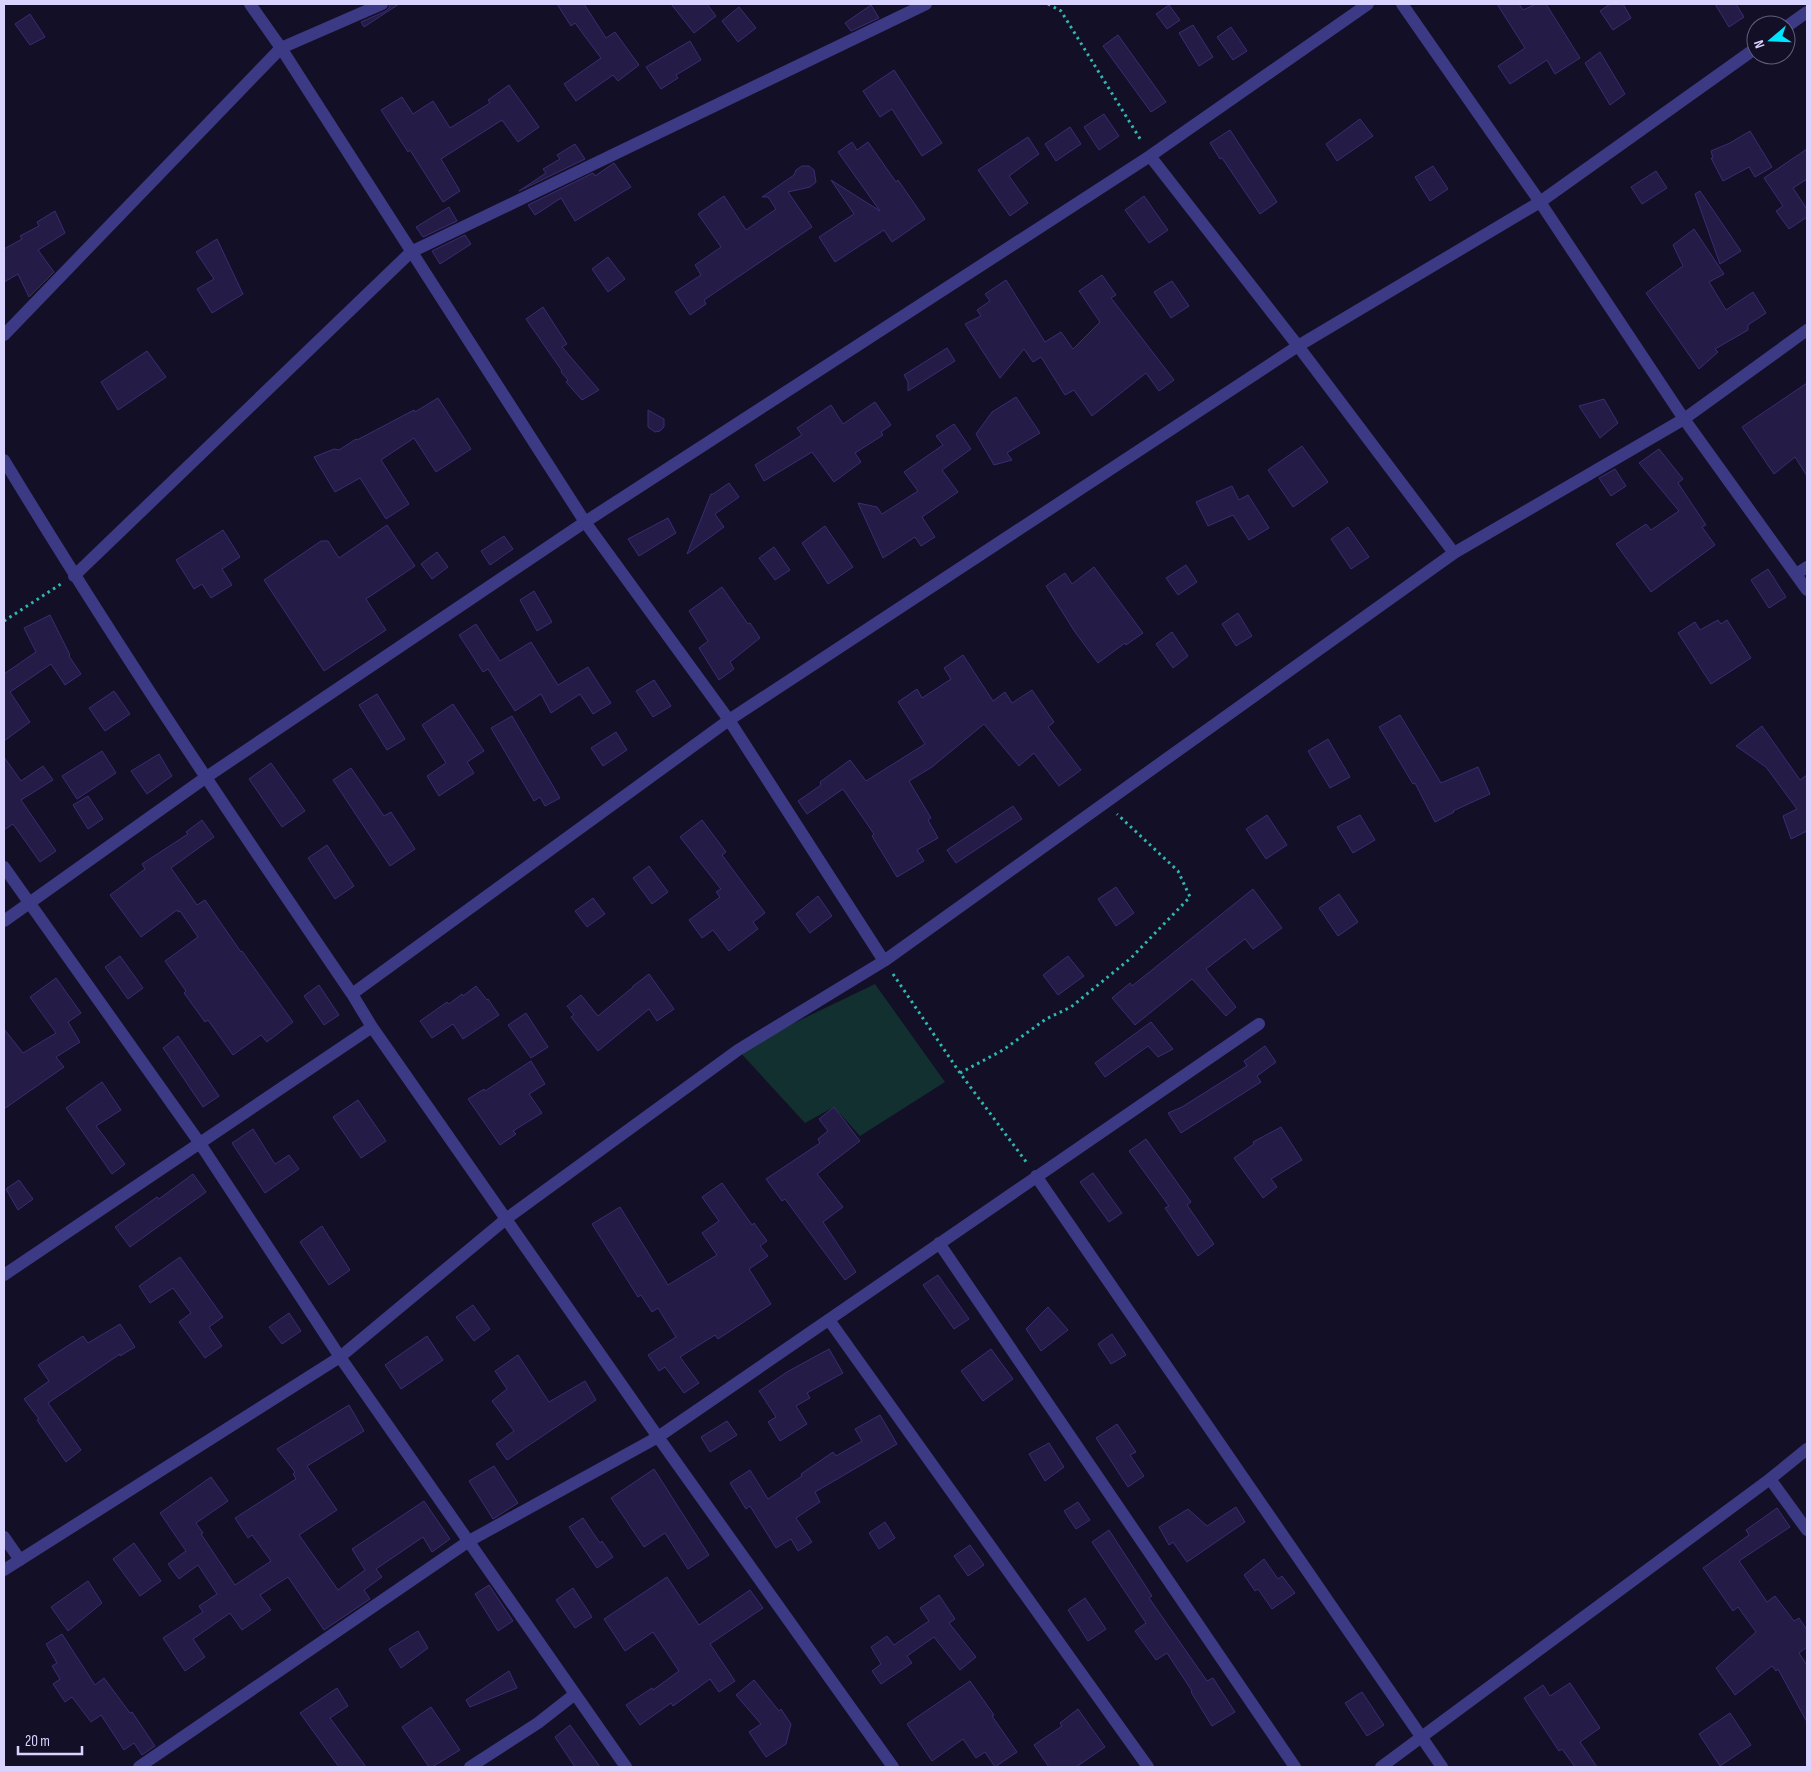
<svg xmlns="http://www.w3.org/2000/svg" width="1811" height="1771" viewBox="0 0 1811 1771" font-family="'Sofia Sans Condensed',sans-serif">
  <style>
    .park { fill: #12302f }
    .building { fill: #241b47; stroke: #3b2d73 }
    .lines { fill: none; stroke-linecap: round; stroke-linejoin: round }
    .path { stroke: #2fb8b0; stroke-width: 3; stroke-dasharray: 2.5 4; stroke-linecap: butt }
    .minor { stroke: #3d3a85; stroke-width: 12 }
  </style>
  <rect width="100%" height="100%" fill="#130f26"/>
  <!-- park -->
  <path class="park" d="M875 984 945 1082 860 1136 834 1107 805 1123 738 1050Z"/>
  <!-- building -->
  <path class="building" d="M390 4H399L364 27 361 22 386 11 389 8Z
    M557 4H584L606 38 615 32 639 65 618 81 613 75 576 101 564 84 601 58 575 23 571 26Z
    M671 4H707L716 16 694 33Z
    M1497 4H1519L1523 10 1536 4H1546L1580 58 1555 74 1547 60 1510 84 1498 66 1525 48Z
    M1610 4H1623L1631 18 1613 30 1600 11Z
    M1715 4H1736L1744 17 1729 27Z
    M871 5 879 18 851 31 845 23Z
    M1169 5 1180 20 1167 29 1156 14Z
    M739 7 756 28 738 42 722 21Z
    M30 14 45 37 30 45 15 24Z
    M1193 25 1213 57 1199 66 1179 33Z
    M1231 27 1247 51 1233 60 1217 37Z
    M1118 35 1166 102 1151 112 1103 46Z
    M690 41 701 60 676 75 678 78 661 89 646 67Z
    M1600 52 1625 94 1610 105 1585 63Z
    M894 70 942 143 922 156 892 109 880 117 863 91Z
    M509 85 539 127 518 142 502 120 441 159 460 191 443 202 410 150 408 152 381 110 402 97 413 114 433 101 450 128 490 103 488 100Z
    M1104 114 1119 136 1099 150 1084 127Z
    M1360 119 1373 136 1337 161 1326 144Z
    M1070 127 1081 144 1056 161 1045 144Z
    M1230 130 1277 202 1260 214 1222 158 1220 159 1210 143Z
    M1750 131 1772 167 1755 177 1749 167 1723 181 1711 158H1713L1711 151 1730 143Z
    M1028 137 1039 154 1009 176 1028 203 1010 216 978 170Z
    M852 142 857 150 868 142 896 182 898 180 925 219 892 242 884 230 835 262 819 237 854 214 831 180 880 211 838 152Z
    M575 144 585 159 519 191 546 173 543 169 560 159 557 155Z
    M1807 149V179L1793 188 1807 209V217L1789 229 1776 211 1783 206 1764 178Z
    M614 163 631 187 575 221 561 198 535 215 528 205 593 173 595 176Z
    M802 166H809L814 170 816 182 810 187 788 192 812 227 704 300 706 304 690 315 675 292 701 275 695 265 721 247 698 214 724 196 746 230 776 209 768 197H762L794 175 796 170Z
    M1433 166 1448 189 1430 201 1415 177Z
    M1656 171 1667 188 1642 204 1631 187Z
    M1700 191 1741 251 1720 264 1695 194Z
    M1144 196 1168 230 1149 243 1125 210Z
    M449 207 457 221 423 237 416 227Z
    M55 211 65 233 38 250 54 272 29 297 18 274 4 282V249L22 239 20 236 39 226 37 222Z
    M1694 229 1724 274 1709 282 1726 310 1753 292 1766 313 1748 325V330L1715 349 1718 352 1699 369 1646 293 1683 266 1673 245Z
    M465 235 471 244 440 264 432 251Z
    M217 239 243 294 212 313 197 289 214 279 196 252Z
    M608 257 625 279 608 292 592 269Z
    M1102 275 1116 295 1111 298 1174 380 1159 391 1146 373 1092 416 1074 390 1065 395 1041 357 1033 362 1024 349 1000 378 965 324 981 316 977 310 990 301 985 294 1006 280 1045 342 1061 332 1073 349 1100 322 1079 291Z
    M1172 281 1189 306 1171 318 1154 292Z
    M543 307 567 344 562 347 599 390 582 400 566 382 568 380 561 372 562 371 526 319Z
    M947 348 955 361 908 391V382L904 375Z
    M147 351 166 377 118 410 101 382Z
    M1807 383V476L1795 457 1774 474 1742 427Z
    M1016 397 1040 433 1007 453 1012 460 994 465 976 434 992 412Z
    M438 398 471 449 436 472 414 438 381 460 409 504 386 519 360 478 335 492 314 457 334 449 339 450 356 439 357 440 414 410 415 412Z
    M1604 399 1618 423 1600 438 1579 406Z
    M875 402 891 425 881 432 883 435 855 453 861 462 834 482 812 452 764 481 755 465 802 435 797 428 831 405 843 424Z
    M648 410 664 419V427L660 431 655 432 648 427Z
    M954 424 971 449 942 470 958 492 922 517 935 537 921 546 915 537 883 558 858 503 877 507 882 514 918 491 904 472 943 445 936 436Z
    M1302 446 1328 482 1293 507 1268 470Z
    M1659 449 1683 479 1678 483 1706 525 1702 527 1715 545 1651 592 1616 544 1646 524 1651 530 1679 511 1639 463Z
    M1615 469 1626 486 1611 496 1599 478Z
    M729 483 739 497 715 514 724 527 687 554 711 494H713Z
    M1232 486 1239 500 1248 495 1269 528 1249 540 1233 515 1208 526 1196 502Z
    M668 518 676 533 639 556 628 539Z
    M387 525 415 566 366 599 386 630 324 671 264 580 321 541H328L339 558Z
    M825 526 853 567 828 584 802 543Z
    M1348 527 1369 557 1351 569 1331 539Z
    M223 530 240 557 222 569 232 585 211 598 202 584 194 589 176 560Z
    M504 536 513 549 490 565 481 551Z
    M774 547 790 570 775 580 759 558Z
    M437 552 448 567 432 579 421 564Z
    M1186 565 1197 582 1178 595 1166 578Z
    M1094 567 1143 633 1126 645 1125 643 1098 663 1075 632 1046 586 1065 573 1072 584Z
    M1768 569 1786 597 1769 608 1751 580Z
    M722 587 748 624 750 623 760 638 730 662 734 669 719 680 699 648 708 641 689 611Z
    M534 591 552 622 537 631 520 600Z
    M1238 613 1252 636 1236 646 1222 624Z
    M50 615 70 655 69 656 81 674 65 685 51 664 10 692 30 722 4 741V674L36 652 24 628Z
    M1718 620 1721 624 1727 620 1751 658 1711 684 1678 633 1695 622 1700 630Z
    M476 624 500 661 531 642 558 685 588 667 611 703 593 714 580 694 551 713 541 694 515 711 488 669 483 672 459 635Z
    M1172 632 1188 656 1173 668 1156 644Z
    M963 655 993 701 1005 692 1012 703 1032 690 1054 722 1048 727 1081 770 1059 786 1034 753 1019 766 984 724 932 767 909 781 931 818 928 820 938 838 917 850 924 861 897 877 872 836 874 834 843 789 807 814 798 801 821 785 820 782 850 760 866 781 925 744 898 702 917 689 922 698 951 679 944 668Z
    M654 680 671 706 653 717 636 691Z
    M114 691 130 714 105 731 89 708Z
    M377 694 405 739 387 750 359 705Z
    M453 704 484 751 467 762 474 773 439 796 427 776 446 763 422 725Z
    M1400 715 1441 783 1478 767 1490 794 1453 811 1454 812 1435 822 1415 783 1413 784 1379 727Z
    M512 716 560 798 545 806 540 797 534 801 491 728Z
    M1762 726 1800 780 1807 775V831L1791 839 1783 816 1797 809 1766 767 1736 746Z
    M616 732 627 750 603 766 591 748Z
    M1328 739 1350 777 1330 788 1308 751Z
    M102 751 116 773 77 799 62 776Z
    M159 754 172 776 147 794 131 771Z
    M4 757 21 781 43 766 53 780 21 800 56 851 40 862 13 824 4 830Z
    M271 763 305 811 282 827 249 779Z
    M351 768 384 816 391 812 415 849 390 866 333 780Z
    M88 796 103 819 88 829 73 805Z
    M1013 806 1022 819 956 863 947 850Z
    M1267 815 1287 845 1266 859 1246 829Z
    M1360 815 1375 840 1353 853 1337 827Z
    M202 820 214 837 171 868 197 905 205 900 241 952 242 951 293 1022 267 1042 261 1035 233 1055 208 1020 205 1022 184 993 186 991 165 961 198 937 180 911 178 912 177 910 141 937 110 895 145 869 142 864 188 834 186 832Z
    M702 820 726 852 722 855 765 913 753 922 758 929 729 951 713 930 702 938 689 920 720 897 716 892 721 889 680 837Z
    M327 845 354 886 335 899 308 858Z
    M649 866 668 892 652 904 633 878Z
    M1116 887 1134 913 1116 926 1098 899Z
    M1253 889 1282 928 1253 949 1245 939 1206 969 1236 1007 1226 1016 1192 979 1135 1025 1112 998 1130 983 1132 986Z
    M1339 894 1358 922 1338 936 1319 908Z
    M818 896 832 916 810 933 796 914Z
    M593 898 605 914 587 927 575 911Z
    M120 956 143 988 128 999 105 967Z
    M1068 956 1084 976 1058 995 1043 975Z
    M649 974 674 1009 657 1021 649 1009 598 1051 571 1017 574 1015 567 1006 581 995 598 1016 633 987V986Z
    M56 978 81 1013 68 1022 80 1042 56 1057 64 1067 4 1109V1029L23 1053 56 1033 30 997Z
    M319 985 339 1015 324 1025 304 996Z
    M476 986 487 1000 488 999 499 1015 463 1039 453 1024 432 1038 420 1021 447 1002 449 1004 462 994 463 996Z
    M526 1013 548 1047 531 1058 508 1025Z
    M1151 1022 1173 1049 1158 1057 1148 1046 1105 1077 1095 1063Z
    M178 1036 219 1096 203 1107 163 1048Z
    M1265 1046 1276 1062 1257 1076 1261 1082 1181 1133 1168 1113 1182 1107 1247 1066 1244 1061Z
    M531 1061 545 1084 529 1094 542 1113 513 1131 516 1134 500 1145 468 1099 484 1089 485 1091Z
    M102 1082 121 1110 96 1126 125 1164 112 1174 66 1108Z
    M358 1100 386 1141 361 1158 333 1117Z
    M834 1107 860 1141 817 1174 843 1207 823 1222 856 1272 845 1280 785 1199 782 1201 766 1179 820 1143 818 1139 828 1131 819 1119Z
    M1281 1127 1302 1160 1271 1179 1277 1187 1263 1198 1234 1158 1254 1144 1253 1142Z
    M253 1129 275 1164 289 1155 299 1169 265 1193 232 1143Z
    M1146 1139 1191 1202 1187 1205 1214 1244 1198 1256 1165 1208 1169 1206 1129 1151Z
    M1093 1173 1122 1213 1109 1222 1080 1182Z
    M193 1174 206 1192 130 1247 115 1227 157 1197 159 1199Z
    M19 1180 33 1199 18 1210 6 1189Z
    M722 1183 752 1225 754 1223 767 1241 760 1246 768 1256 749 1269 771 1304 718 1339 715 1335 680 1357 699 1383 684 1393 665 1367 659 1371 648 1355 676 1337 658 1308 652 1312 641 1295 638 1297 592 1224 620 1207 668 1285 717 1255 702 1233 719 1221 702 1197Z
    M322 1226 350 1270 329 1285 300 1242Z
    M180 1257 223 1317 209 1327 222 1346 205 1358 179 1322 191 1313 173 1288 150 1303 139 1286Z
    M938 1275 969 1319 954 1329 923 1285Z
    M473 1305 490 1329 474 1341 456 1317Z
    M1048 1307 1068 1330 1041 1351 1026 1329Z
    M289 1313 301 1331 282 1344 269 1327Z
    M120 1324 135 1347 120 1356V1354L48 1403 81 1450 66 1462 37 1420 39 1419 24 1399 49 1381 38 1365 83 1336 88 1343Z
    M1112 1334 1126 1355 1111 1364 1098 1344Z
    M427 1336 443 1360 401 1389 385 1365Z
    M829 1349 843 1373 807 1393 810 1398 796 1406 807 1424 780 1441 768 1422 776 1417 759 1391 787 1372Z
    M991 1349 1013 1379 983 1401 961 1371Z
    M518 1355 549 1402 585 1381 596 1400 507 1460 496 1444 514 1431 492 1401 507 1389 495 1371Z
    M349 1405 364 1431 307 1466 337 1510 299 1535 338 1590 365 1570 352 1549 424 1501 450 1539 432 1552 423 1537 376 1569 382 1577 364 1590 370 1599 324 1630 288 1577 260 1595 271 1610 242 1630 230 1613 193 1639 205 1657 185 1671 163 1638 203 1612 199 1606 217 1594 198 1565 179 1579 168 1564 186 1551 160 1513 211 1477 228 1501 196 1523 203 1533 201 1534 235 1585 271 1561 252 1535 248 1538 235 1518 296 1479 293 1474 295 1472 277 1449Z
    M880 1415 897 1444 815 1492 820 1502 796 1518 812 1542 798 1551 791 1539 776 1548 750 1506 746 1509 730 1483 750 1470 768 1499 802 1476 801 1474 833 1452 836 1456 862 1441 855 1429Z
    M727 1421 737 1435 710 1452 701 1437Z
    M1117 1424 1136 1452 1130 1455 1144 1476 1128 1487 1096 1438Z
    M1049 1443 1064 1467 1045 1481 1029 1454Z
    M494 1466 518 1503 493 1519 469 1481Z
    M654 1469 709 1555 688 1569 665 1533 644 1547 611 1498Z
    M1078 1502 1090 1520 1076 1529 1064 1511Z
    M1236 1507 1245 1522 1187 1562 1173 1542 1169 1545 1159 1527 1188 1509 1207 1526Z
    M1777 1508 1790 1527 1739 1561 1767 1602 1775 1596 1794 1621 1799 1618 1807 1630V1647L1799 1653 1807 1665V1722L1778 1669 1776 1671 1772 1666 1735 1695 1716 1668 1756 1632 1738 1607 1733 1611 1703 1568 1749 1535 1746 1530Z
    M583 1518 600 1543 602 1541 613 1557 597 1568 569 1527Z
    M885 1522 895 1538 879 1549 869 1533Z
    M1109 1530 1152 1596 1149 1598 1207 1681 1213 1678 1235 1712 1212 1726 1191 1692 1192 1691 1167 1653 1156 1660 1135 1631 1146 1623 1092 1542Z
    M134 1543 161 1581 140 1596 113 1559Z
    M970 1545 984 1565 968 1576 954 1556Z
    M1264 1559 1278 1579 1282 1576 1295 1593 1272 1609 1258 1589 1255 1591 1244 1575Z
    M667 1577 699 1625 750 1590 763 1608 710 1644 735 1681 719 1692 710 1679 673 1706 671 1703 640 1725 626 1705 652 1688 653 1690 679 1671 653 1632 625 1651 604 1619Z
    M88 1581 102 1603 68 1631 51 1607Z
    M489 1585 513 1621 498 1631 475 1594Z
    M573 1588 592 1617 575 1628 556 1600Z
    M939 1595 955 1619 949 1623 976 1657 960 1670 934 1637 907 1656 912 1663 881 1684 872 1671 881 1664 871 1647 887 1636 894 1645 929 1621 920 1608Z
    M1085 1598 1106 1629 1088 1641 1068 1610Z
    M418 1631 428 1648 401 1668 389 1649Z
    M62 1634 95 1685 104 1678 130 1713 132 1712 155 1746 142 1755 134 1743 124 1750 101 1715 91 1722 72 1697 65 1702 53 1684 60 1679 52 1666 57 1663 46 1644Z
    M509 1671 517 1688 470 1707 466 1700Z
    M754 1680 779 1711 781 1709 791 1724 786 1744 766 1757 749 1732 761 1724 736 1695Z
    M970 1681 994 1715 992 1716 1017 1752 995 1767 985 1752 976 1758 963 1739 932 1761 907 1724Z
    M1570 1683 1600 1728 1580 1742 1597 1767H1575L1562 1749 1559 1751 1524 1698 1543 1685 1550 1696Z
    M337 1688 348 1706 330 1718 366 1767H339L300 1713Z
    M1362 1692 1384 1725 1367 1736 1345 1703Z
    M431 1707 460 1750 432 1767H429L402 1727Z
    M1078 1709 1105 1747 1076 1767H1049L1034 1745 1062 1726 1060 1723Z
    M1730 1713 1751 1745 1720 1766 1699 1734Z
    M570 1725 600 1767H575L555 1737Z"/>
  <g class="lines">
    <!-- path -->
    <path class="path" d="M1048 4 1061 11 1142 142
      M4 621 61 584
      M893 974 960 1073 1027 1163
      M960 1073 1003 1050 1046 1019 1071 1007 1131 958 1190 897 1178 871 1117 814"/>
    <!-- minor -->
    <path class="minor" d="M250 4 281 48 585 522 729 720 884 961
      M1402 4 1540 202 1684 419 1807 590
      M1786 27 1807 12
      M1150 156 1298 346 1454 553
      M4 335 281 48 382 4
      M4 460C114 642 232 818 352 994L372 1027 658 1437 893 1767
      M1796 574 1807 567
      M74 576 411 252 926 4
      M4 867 199 1142 340 1357 626 1767
      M4 921 205 778 585 522 1150 156 1368 4
      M352 994 729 720 1298 346 1540 202 1756 48
      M1036 1176 1442 1767
      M939 1243 1295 1767
      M4 1275 372 1027
      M829 1320 1148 1767
      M1770 1479 1807 1530
      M4 1537 20 1560
      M4 1570 340 1357 506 1219 738 1050 884 961 1454 553 1684 419 1807 330
      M139 1767 469 1541 658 1437 1259 1024
      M470 1767 538 1723 575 1694
      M1381 1767 1770 1479 1807 1449"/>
  </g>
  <!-- border -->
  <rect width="1811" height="1771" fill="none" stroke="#d9d4ff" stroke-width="10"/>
  <!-- north arrow -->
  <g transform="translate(1771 40) rotate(251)"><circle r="24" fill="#130f26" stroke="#625e7d"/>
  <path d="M0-4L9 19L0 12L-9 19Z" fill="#00e5ff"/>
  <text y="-8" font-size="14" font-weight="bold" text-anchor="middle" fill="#d9d4ff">N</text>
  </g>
  <!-- scale -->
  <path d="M18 1746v8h64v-8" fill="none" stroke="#d9d4ff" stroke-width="2.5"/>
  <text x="25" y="1746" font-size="15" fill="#d9d4ff" stroke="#130f26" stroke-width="4" paint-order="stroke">20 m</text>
</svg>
